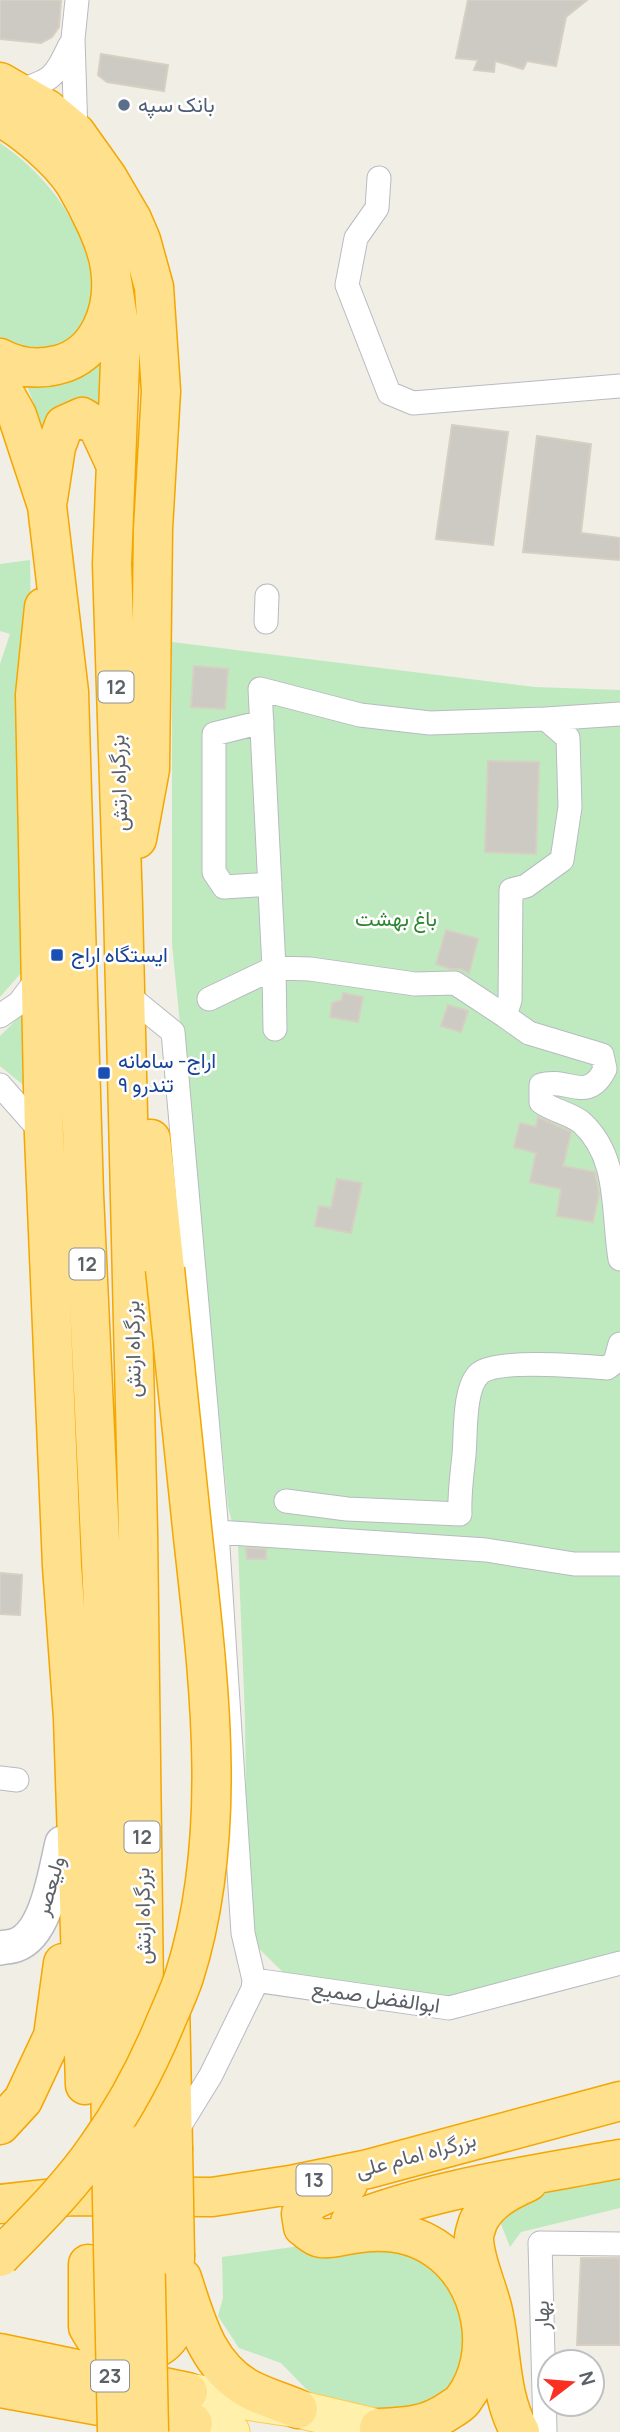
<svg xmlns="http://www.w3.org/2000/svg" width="620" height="2432" viewBox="0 0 620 2432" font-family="Manrope,Vazirmatn,sans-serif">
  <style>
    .green { fill: #bfeabf }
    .building { fill: #cdcac3; stroke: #d6cfc2; stroke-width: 2 }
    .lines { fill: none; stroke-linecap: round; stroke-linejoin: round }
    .street-casing { stroke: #b7bbc0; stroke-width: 25 }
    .secondary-casing { stroke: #b8bcc2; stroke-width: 36 }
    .primary-casing { stroke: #fecb50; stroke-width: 39 }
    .highway-casing { stroke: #f5a600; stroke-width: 41 }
    .street { stroke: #fff; stroke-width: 23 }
    .secondary { stroke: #fff; stroke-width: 33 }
    .primary { stroke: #fff0ab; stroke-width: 37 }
    .highway { stroke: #ffe18d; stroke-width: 38 }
    .highway-bridge-casing { stroke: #f5a600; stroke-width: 41; stroke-linecap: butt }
    .highway-bridge { stroke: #ffe18d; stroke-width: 38 }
    .service-dot { fill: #5c6f8a; stroke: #fff; stroke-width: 2.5 }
    .transit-dot { fill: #1a4fb4; stroke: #fff; stroke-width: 2.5 }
    .labels { text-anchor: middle; stroke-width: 5; stroke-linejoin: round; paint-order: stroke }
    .shield { fill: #fff; stroke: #8d9095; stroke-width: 2 }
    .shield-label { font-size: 19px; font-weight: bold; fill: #5c6167 }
    .service-label { font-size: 21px; fill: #4e5e75; stroke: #fff; text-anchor: start }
    .street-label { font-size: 21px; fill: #5c6167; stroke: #fff }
    .park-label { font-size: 21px; fill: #2d8530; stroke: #fff }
    .transit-label { font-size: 21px; fill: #164399; stroke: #fff; text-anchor: start }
  </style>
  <rect width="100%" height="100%" fill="#f0eee5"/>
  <!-- green -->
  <path class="green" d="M0 143C50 177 91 232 92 294 92 304 92 317 87 326 82 334 61 346 53 353L10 347 0 337Z
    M107 355V419L48 440 25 381Z
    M30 560 31 615 22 972 0 997V664L10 634 0 631V564Z
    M172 642 535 687 620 690V1952L450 1997 293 1982 248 1938 245 1719 238 1545 228 1507 172 944Z
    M25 1011 27 1088 0 1066V1036Z
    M620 2174V2208L521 2232 510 2247 499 2219 529 2196Z
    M356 2238 450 2258 485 2347 429 2420 313 2396 281 2363 239 2348 218 2316 223 2298 222 2257Z"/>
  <!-- building -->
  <path class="building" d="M0 0H61L59 27 52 37 41 43 0 39Z
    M468 0H587L566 17 556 66 527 61 523 69 495 61 494 72 474 70 478 60 456 58Z
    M101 54 168 65 164 91 107 82 98 75Z
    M452 425 508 432 493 545 436 539Z
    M537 436 591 444 581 533 620 538V560L523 552Z
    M194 666 228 669 225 709 191 707Z
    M488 761 539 762 536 854 485 852Z
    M446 930 478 939 469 973 461 969H451L436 964Z
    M343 993 363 997 358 1022 330 1017 332 1003 342 1000Z
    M448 1005 468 1011 461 1032 441 1026Z
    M538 1117 571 1132 563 1166 595 1172 599 1194 593 1222 557 1216 561 1189 530 1182 536 1153 514 1147 520 1123 536 1127Z
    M337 1179 362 1183 351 1233 315 1226 319 1206 331 1208Z
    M246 1548 266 1549V1559H247Z
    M0 1573 22 1575 20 1615 0 1614Z
    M581 2258H620V2345H577Z"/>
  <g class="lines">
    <defs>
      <path id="street" d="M17 91C53 80 54 78 70 45
        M76 133 73 39 77 0
        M379 178 377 208 356 238 347 285 389 393 413 403 620 386
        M266 622 267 596
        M546 719 620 714
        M262 722 214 734V872L224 887 270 884
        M125 993 173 1032 217 1532 243 1933 254 1980 253 1989 211 2075 176 2132
        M209 999 274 968 260 689 360 715 430 723 546 719 568 738 570 807 562 860 526 886 511 890 510 1000 505 1016 529 1033 602 1055 605 1069C588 1104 568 1077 541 1085V1102C554 1111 569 1113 581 1122 620 1157 612 1210 620 1259
        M0 1016 19 1003 41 974
        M275 1029 274 968 310 969 415 984 455 983 505 1016
        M0 1085 44 1135
        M286 1501 347 1509 460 1514C459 1494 462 1475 464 1455 466 1435 463 1387 480 1373 498 1359 582 1366 607 1368L615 1362 620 1344
        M217 1532 486 1550 574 1564H620
        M0 1778 17 1780
        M254 1980 449 2008 620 1963
        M545 2430 540 2243 620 2244"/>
      <path id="secondary" d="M0 1948C5 1947 11 1947 16 1945 47 1934 55 1871 62 1843"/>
      <path id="primary" d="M188 2392 298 2409 395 2432
        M193 2423 231 2432"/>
      <path id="highway" d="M0 82 47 109 76 133 108 178 132 219 141 240 154 287 161 391 153 529 150 769 137 839
        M0 117C25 130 60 161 75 184 88 206 107 243 110 268 116 308 99 356 57 365 37 370 17 367 0 358
        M110 268 121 337 112 564 123 906 138 1531 144 1992 143 2144
        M0 385 17 415 47 506 69 692 84 1194 106 1669 111 2143
        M48 499 56 447 64 425 82 417 98 427 116 466
        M44 607 35 695 44 1136 62 1566 73 1718 85 2085
        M151 1139 165 1269
        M170 2002 173 2147
        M0 2125 23 2100 53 2036 63 1963
        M348 2184 311 2201 301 2214 303 2227C309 2231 314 2237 321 2238 331 2240 343 2235 353 2234 382 2229 410 2231 435 2248 483 2279 498 2354 463 2400 460 2404 455 2407 450 2410 427 2426 406 2427 379 2428
        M0 2204 72 2196 212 2197 290 2185 368 2169 620 2101
        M350 2222C435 2188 530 2176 620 2159
        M88 2264V2327C93 2335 97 2344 107 2348 127 2357 157 2355 170 2336L175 2257
        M182 2278C196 2320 206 2364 247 2388 263 2397 282 2402 298 2409
        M0 2353 188 2392
        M0 2388 193 2423
        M520 2432C500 2398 502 2354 494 2316 490 2292 474 2261 474 2238 474 2233 477 2226 478 2222 488 2201 508 2191 528 2182"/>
    </defs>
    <!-- street casing -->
    <use href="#street" class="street-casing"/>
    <!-- secondary casing -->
    <use href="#secondary" class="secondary-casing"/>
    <!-- primary casing -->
    <use href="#primary" class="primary-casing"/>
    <!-- highway casing -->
    <use href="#highway" class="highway-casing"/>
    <!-- street -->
    <use href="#street" class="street"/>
    <!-- secondary -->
    <use href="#secondary" class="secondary"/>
    <!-- primary -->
    <use href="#primary" class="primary"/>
    <!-- highway -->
    <use href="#highway" class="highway"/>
    <defs>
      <path id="highway-bridge" d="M143 2144 149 2432
        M173 2147 175 2257
        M111 2153 117 2432
        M0 2257C34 2222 70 2187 98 2146 126 2107 148 2065 166 2021 172 2007 179 1992 184 1977 229 1836 209 1682 193 1537 184 1448 174 1359 165 1269"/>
    </defs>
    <!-- highway-bridge casing -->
    <use href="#highway-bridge" class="highway-bridge-casing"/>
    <!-- highway-bridge -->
    <use href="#highway-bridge" class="highway-bridge"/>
  </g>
  <!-- markers -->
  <circle class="service-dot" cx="124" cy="105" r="7"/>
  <g class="transit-dot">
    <rect x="50" y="948" width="14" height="14" rx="3.5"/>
    <rect x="97" y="1066" width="14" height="14" rx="3.5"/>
  </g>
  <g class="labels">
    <!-- shield labels -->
    <g class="shield">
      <rect x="98.5" y="671.5" width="35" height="31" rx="5"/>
      <rect x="69.5" y="1248.5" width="35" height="31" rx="5"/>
      <rect x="124.5" y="1821.5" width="35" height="31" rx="5"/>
      <rect x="296.5" y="2164.5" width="35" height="31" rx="5"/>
      <rect x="91" y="2360.5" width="38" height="31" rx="5"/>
    </g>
    <g class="shield-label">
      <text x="116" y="694">12</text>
      <text x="87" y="1271">12</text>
      <text x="142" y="1844">12</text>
      <text x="314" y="2187">13</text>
      <text x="110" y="2383">23</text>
    </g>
    <!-- service labels -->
    <g class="service-label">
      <text x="138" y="112">بانک سپه</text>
    </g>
    <!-- street labels -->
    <g class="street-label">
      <text transform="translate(119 783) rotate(-92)" y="7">بزرگراه ارتش</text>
      <text transform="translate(133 1349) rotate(-91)" y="7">بزرگراه ارتش</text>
      <text transform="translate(50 1886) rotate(-74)" y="7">ولیعصر</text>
      <text transform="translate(143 1916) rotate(-91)" y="7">بزرگراه ارتش</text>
      <text transform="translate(376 1997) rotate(8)" y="7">ابوالفضل صمیع</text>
      <text transform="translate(416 2155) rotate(-15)" y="7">بزرگراه امام علی</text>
      <text transform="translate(542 2315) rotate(-91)" y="7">بهار</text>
    </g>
    <!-- park labels -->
    <g class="park-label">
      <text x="396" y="926">باغ بهشت</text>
    </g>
    <!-- transit labels -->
    <g class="transit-label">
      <text x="71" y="962">ایستگاه اراج</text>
      <text x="118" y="1068">اراج- سامانه<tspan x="118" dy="24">۹ تندرو</tspan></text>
    </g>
  </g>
  <!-- north arrow -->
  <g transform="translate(571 2383) rotate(74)"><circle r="33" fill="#ffffff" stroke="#bec0c2" stroke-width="2"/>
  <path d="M0-5L12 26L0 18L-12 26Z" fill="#f93022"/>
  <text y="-10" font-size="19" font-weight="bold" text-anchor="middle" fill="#5c6167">N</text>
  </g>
</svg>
